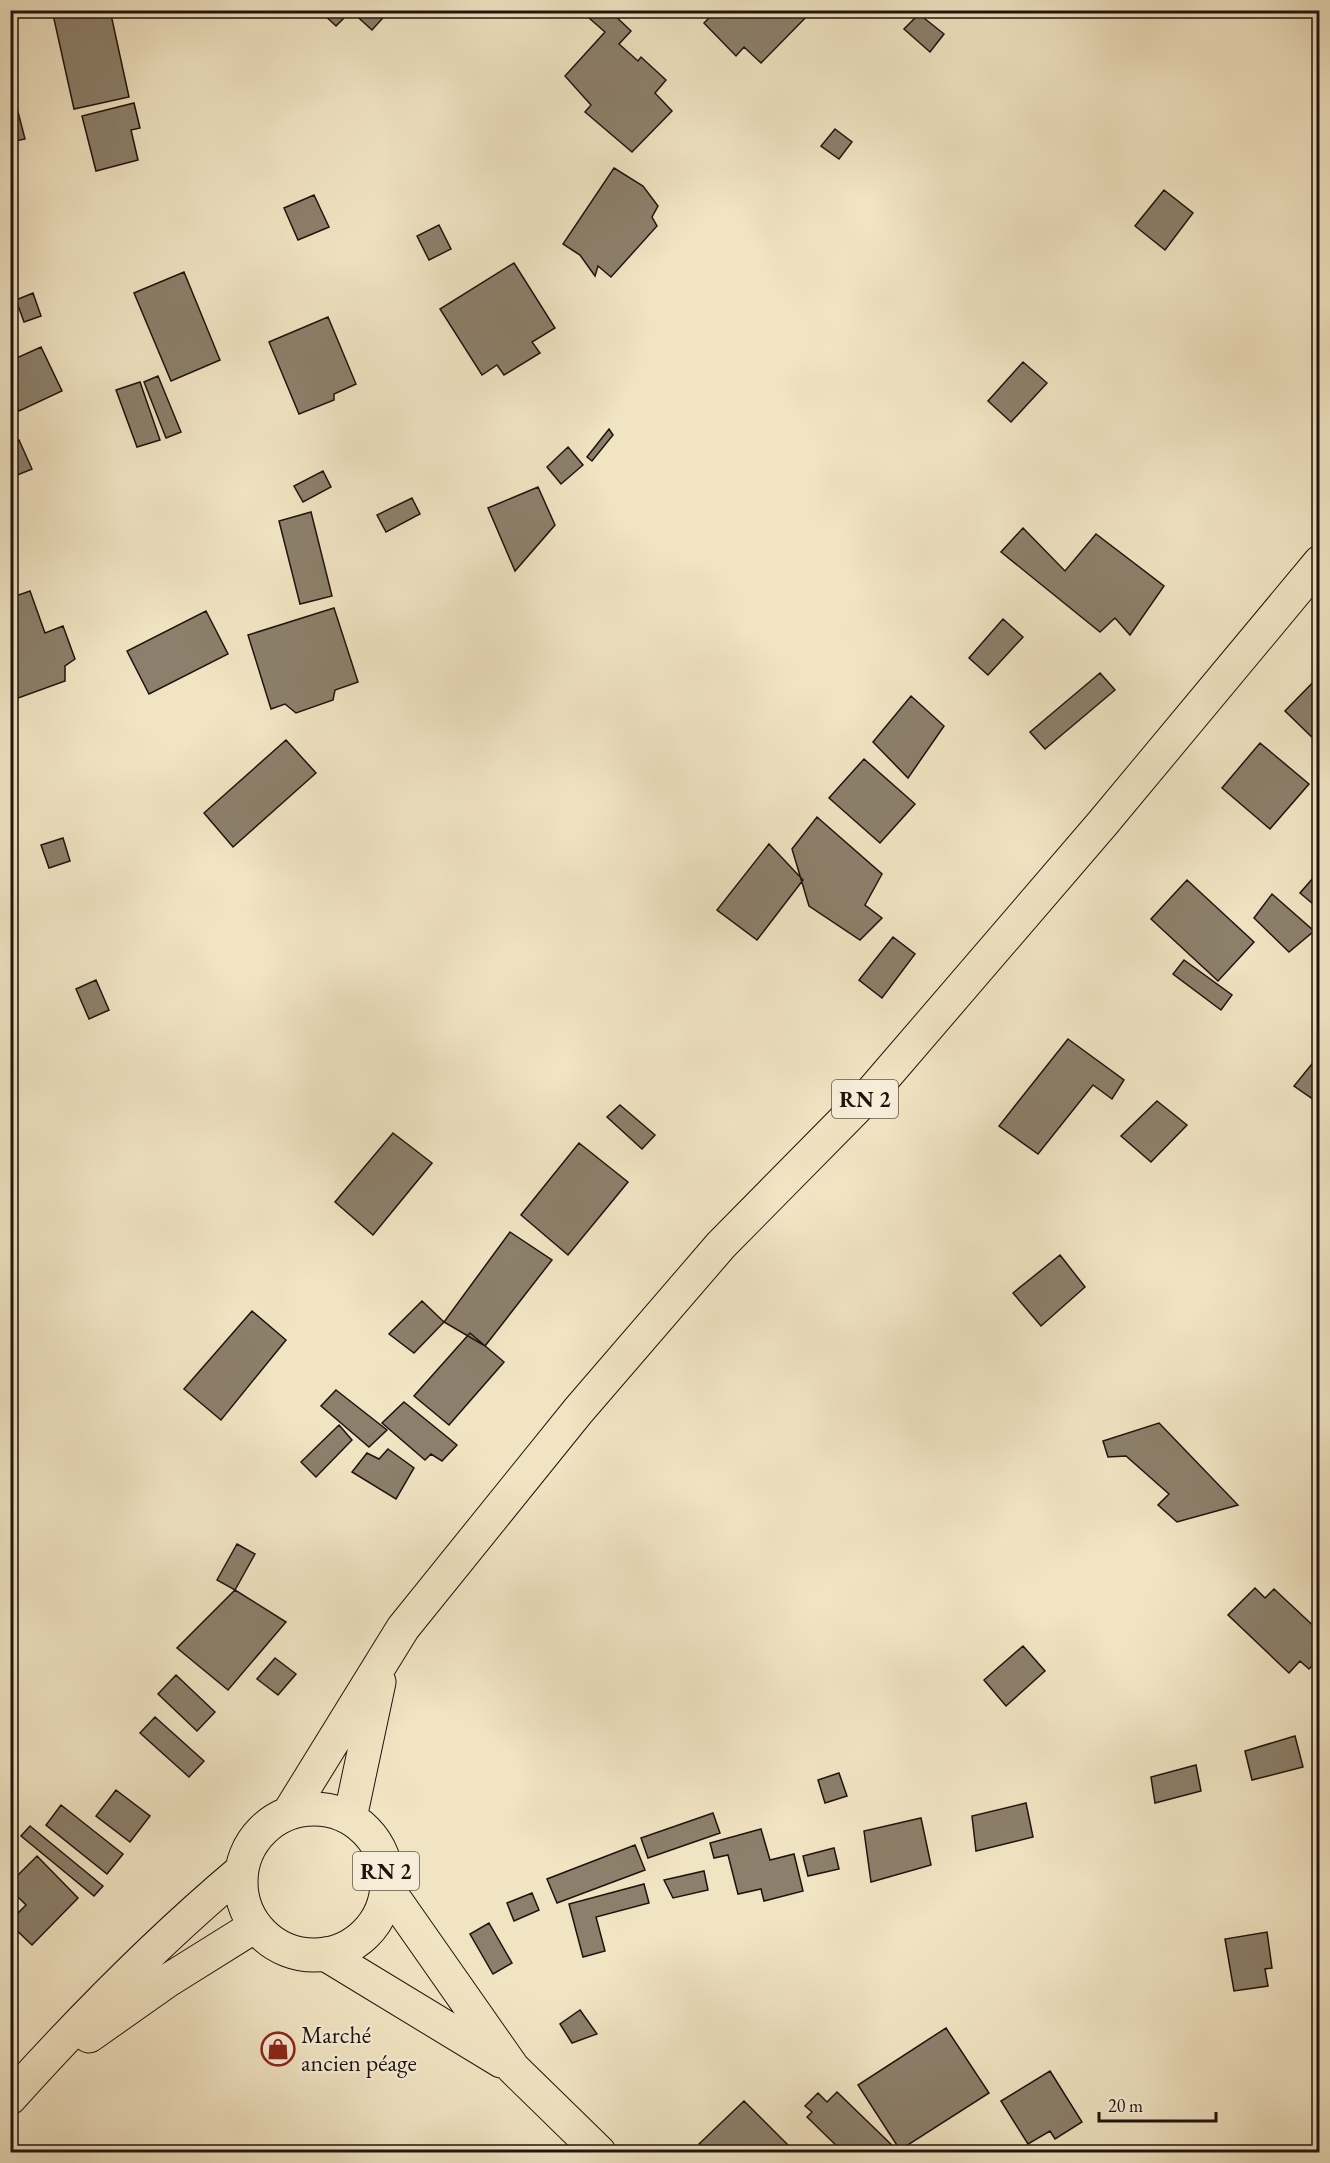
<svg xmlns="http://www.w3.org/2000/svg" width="1330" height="2163" viewBox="0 0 1330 2163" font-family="'EB Garamond',serif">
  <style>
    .building { fill: #8c806c; stroke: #1f130d; stroke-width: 1.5 }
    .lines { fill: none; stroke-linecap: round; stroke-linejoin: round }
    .primary-casing { stroke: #1f130d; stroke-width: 35 }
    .trunk-casing { stroke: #1f130d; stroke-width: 35 }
    .primary { stroke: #f1e4c3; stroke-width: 33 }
    .trunk { stroke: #f1e4c3; stroke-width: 33 }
    .labels { text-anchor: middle; stroke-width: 4.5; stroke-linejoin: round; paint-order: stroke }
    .shield { fill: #f6edd8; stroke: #60544a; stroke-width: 1.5 }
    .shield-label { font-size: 22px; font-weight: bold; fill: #1f130d }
    .poi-label { font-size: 24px; fill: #1f130d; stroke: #f6edd8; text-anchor: start }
  </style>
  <rect width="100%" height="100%" fill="#f1e4c3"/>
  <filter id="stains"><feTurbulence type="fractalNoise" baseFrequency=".00333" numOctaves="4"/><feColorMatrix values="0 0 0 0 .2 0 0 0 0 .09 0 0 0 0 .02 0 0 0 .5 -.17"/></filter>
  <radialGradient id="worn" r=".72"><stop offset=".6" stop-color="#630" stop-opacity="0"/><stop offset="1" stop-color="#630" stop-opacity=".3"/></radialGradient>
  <!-- building -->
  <path class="building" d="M52 10H110L129 97 74 109Z
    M319 10H390L372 30 351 11 336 26Z
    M596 10H609L631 31 619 44 638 61 641 57 666 80 655 93 672 111 632 152 585 112 591 105 565 76 605 32 589 18Z
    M717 10H813L761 63 744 47 736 56 704 23Z
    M919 14 944 34 930 52 904 29Z
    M10 81 25 139 10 142Z
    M134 103 140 128 131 130 138 160 96 171 82 116Z
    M835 129 852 142 839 159 821 146Z
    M614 168 643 186 658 206 652 217 657 226 611 277 598 266 595 276 580 255 563 244Z
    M1164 190 1193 213 1165 250 1135 226Z
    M314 195 329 227 298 240 284 208Z
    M439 225 451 249 429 260 417 236Z
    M514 263 555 328 532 342 540 353 504 375 497 365 482 375 440 309Z
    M184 272 220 360 171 381 134 293Z
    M33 293 41 316 24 322 16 300Z
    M328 317 356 384 334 394V400L299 414 269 342Z
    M41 347 62 391 19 411 10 393V361Z
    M1023 362 1047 383 1011 422 988 401Z
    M158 376 181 432 166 438 144 382Z
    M140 382 160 440 137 447 116 390Z
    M609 429 613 435 592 461 587 457Z
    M19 440 32 469 10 478V444Z
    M568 447 583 465 561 484 547 467Z
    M323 471 331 487 303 502 294 486Z
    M538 487 555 525 515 571 488 508Z
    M412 498 420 514 386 532 377 515Z
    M311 512 332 596 300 604 279 521Z
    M1023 528 1065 571 1096 534 1164 586 1130 635 1115 618 1100 632 1001 552Z
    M30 591 45 633 63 626 75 659 65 666V681L10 701V598Z
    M334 608 358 682 335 690 333 700 296 713 285 704 271 709 248 635Z
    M206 611 228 654 149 694 127 651Z
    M1003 619 1023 637 988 675 969 658Z
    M1100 673 1115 690 1045 749 1030 732Z
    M1320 675V745L1285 711Z
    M911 696 944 726 908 778 873 742Z
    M286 740 316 773 233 847 204 813Z
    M1260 743 1309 784 1270 829 1222 788Z
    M864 759 915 804 880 843 829 798Z
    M817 817 882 874 865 905 882 918 860 940 809 906 792 849Z
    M63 838 70 861 49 868 41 845Z
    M769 844 803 880 757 940 717 910Z
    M1320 870V910L1300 893Z
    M1187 880 1254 942 1218 981 1151 919Z
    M1272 894 1314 931 1289 952 1254 918Z
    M893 937 915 954 882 998 859 980Z
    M1184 960 1232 995 1221 1010 1173 974Z
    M96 980 109 1010 89 1019 76 989Z
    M1068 1039 1124 1080 1112 1099 1093 1085 1038 1154 999 1126Z
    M1320 1054V1104L1294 1086Z
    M1157 1101 1187 1125 1151 1162 1121 1136Z
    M620 1105 655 1135 642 1149 607 1117Z
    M393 1133 432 1163 373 1235 335 1202Z
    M579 1143 628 1182 568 1255 521 1215Z
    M510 1232 552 1260 485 1346 444 1322Z
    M1060 1255 1085 1287 1041 1326 1013 1293Z
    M422 1301 444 1322 414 1353 389 1334Z
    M252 1311 286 1340 221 1420 184 1389Z
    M470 1333 504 1362 449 1425 414 1396Z
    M336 1390 387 1430 369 1447 321 1406Z
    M404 1402 457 1445 442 1461 431 1454 425 1460 382 1423Z
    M1159 1423 1238 1505 1177 1522 1158 1505 1169 1494 1126 1456 1108 1457 1103 1441Z
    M339 1425 352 1440 316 1477 301 1462Z
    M388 1449 414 1468 396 1499 352 1472 367 1453 379 1459Z
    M237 1544 255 1554 235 1590 217 1580Z
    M1255 1588 1265 1598 1274 1589 1320 1632V1658L1309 1669 1300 1661 1289 1673 1228 1615Z
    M235 1590 286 1622 228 1690 177 1648Z
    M1023 1646 1045 1671 1006 1706 984 1680Z
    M275 1658 296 1674 278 1695 257 1679Z
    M176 1675 215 1712 197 1731 158 1694Z
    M155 1717 204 1761 189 1777 140 1733Z
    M1295 1736 1303 1767 1252 1780 1245 1751Z
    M1196 1765 1201 1791 1155 1803 1151 1777Z
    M839 1773 847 1796 825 1803 818 1780Z
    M116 1790 150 1816 130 1842 96 1816Z
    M1026 1803 1033 1837 976 1851 972 1816Z
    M61 1805 123 1854 107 1874 46 1825Z
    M713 1813 720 1833 648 1858 641 1838Z
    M921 1818 931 1865 871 1882 864 1831Z
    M30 1826 103 1886 94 1896 21 1836Z
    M761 1829 770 1860 794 1854 803 1891 764 1901 761 1889 738 1894 728 1855 714 1858 710 1843Z
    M635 1845 645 1870 557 1903 547 1879Z
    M834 1848 839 1869 808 1876 803 1856Z
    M37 1856 78 1898 32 1945 10 1924V1921L26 1905 10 1889V1883Z
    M704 1871 708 1890 673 1898 664 1880Z
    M644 1884 649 1903 596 1917 605 1951 583 1957 569 1904Z
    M532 1893 539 1910 514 1921 507 1903Z
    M489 1923 512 1963 493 1974 470 1934Z
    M1267 1932 1272 1968 1265 1969 1268 1986 1234 1991 1225 1939Z
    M580 2010 597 2034 572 2043 560 2024Z
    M946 2028 989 2093 900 2150 858 2085Z
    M1050 2071 1082 2122 1055 2139 1050 2131 1028 2144 1001 2101Z
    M837 2092 899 2152H843L807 2117 812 2112 805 2106 818 2093 827 2102Z
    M744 2101 795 2152H707L699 2144Z"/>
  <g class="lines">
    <defs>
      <path id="primary" d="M387 1888 513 2068 599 2152
        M325 1954 501 2061"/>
      <path id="trunk" d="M241 1882a73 73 0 1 1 146 0a73 73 0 1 1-146 0Z
        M290 1811 403 1628 578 1411 721 1245 870 1094 1102 824 1320 562
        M350 1818 379 1682
        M89 2036 167 1981 255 1926
        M10 2098C82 2018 159 1940 241 1871"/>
    </defs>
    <!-- primary casing -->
    <use href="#primary" class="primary-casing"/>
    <!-- trunk casing -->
    <use href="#trunk" class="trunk-casing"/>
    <!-- primary -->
    <use href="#primary" class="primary"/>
    <!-- trunk -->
    <use href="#trunk" class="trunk"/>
  </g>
  <!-- icons -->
  <defs>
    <symbol id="shop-ring" viewBox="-11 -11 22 22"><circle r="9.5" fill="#f6edd8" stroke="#8f2418" stroke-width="1.5"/><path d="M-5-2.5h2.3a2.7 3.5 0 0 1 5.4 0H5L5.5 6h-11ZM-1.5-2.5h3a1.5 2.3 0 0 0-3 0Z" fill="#8f2418"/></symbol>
  </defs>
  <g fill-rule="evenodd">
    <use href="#shop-ring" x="259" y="2030" width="38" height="38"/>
  </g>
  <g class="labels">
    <!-- shield labels -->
    <g class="shield">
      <rect x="832" y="1080" width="66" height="38" rx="4.5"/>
      <rect x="353" y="1852" width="66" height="38" rx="4.5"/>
    </g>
    <g class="shield-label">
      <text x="865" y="1107">RN 2</text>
      <text x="386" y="1879">RN 2</text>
    </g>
    <!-- poi labels -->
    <g class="poi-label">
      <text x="301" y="2043">Marché<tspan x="301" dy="28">ancien péage</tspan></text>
    </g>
  </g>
  <!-- margin -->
  <rect width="1330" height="2163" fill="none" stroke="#f1e4c3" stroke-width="36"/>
  <rect x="12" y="12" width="1306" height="2139" fill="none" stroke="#1f130d" stroke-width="3"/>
  <rect x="18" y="18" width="1294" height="2127" fill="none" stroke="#1f130d" stroke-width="1.5"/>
  <!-- scale -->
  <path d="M1099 2112v9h117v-9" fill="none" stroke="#1f130d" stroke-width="3"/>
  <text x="1108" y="2112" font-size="18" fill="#1f130d" stroke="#f6edd8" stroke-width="4.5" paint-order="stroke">20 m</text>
  <rect width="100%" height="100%" filter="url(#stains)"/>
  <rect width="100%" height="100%" fill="url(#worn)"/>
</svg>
